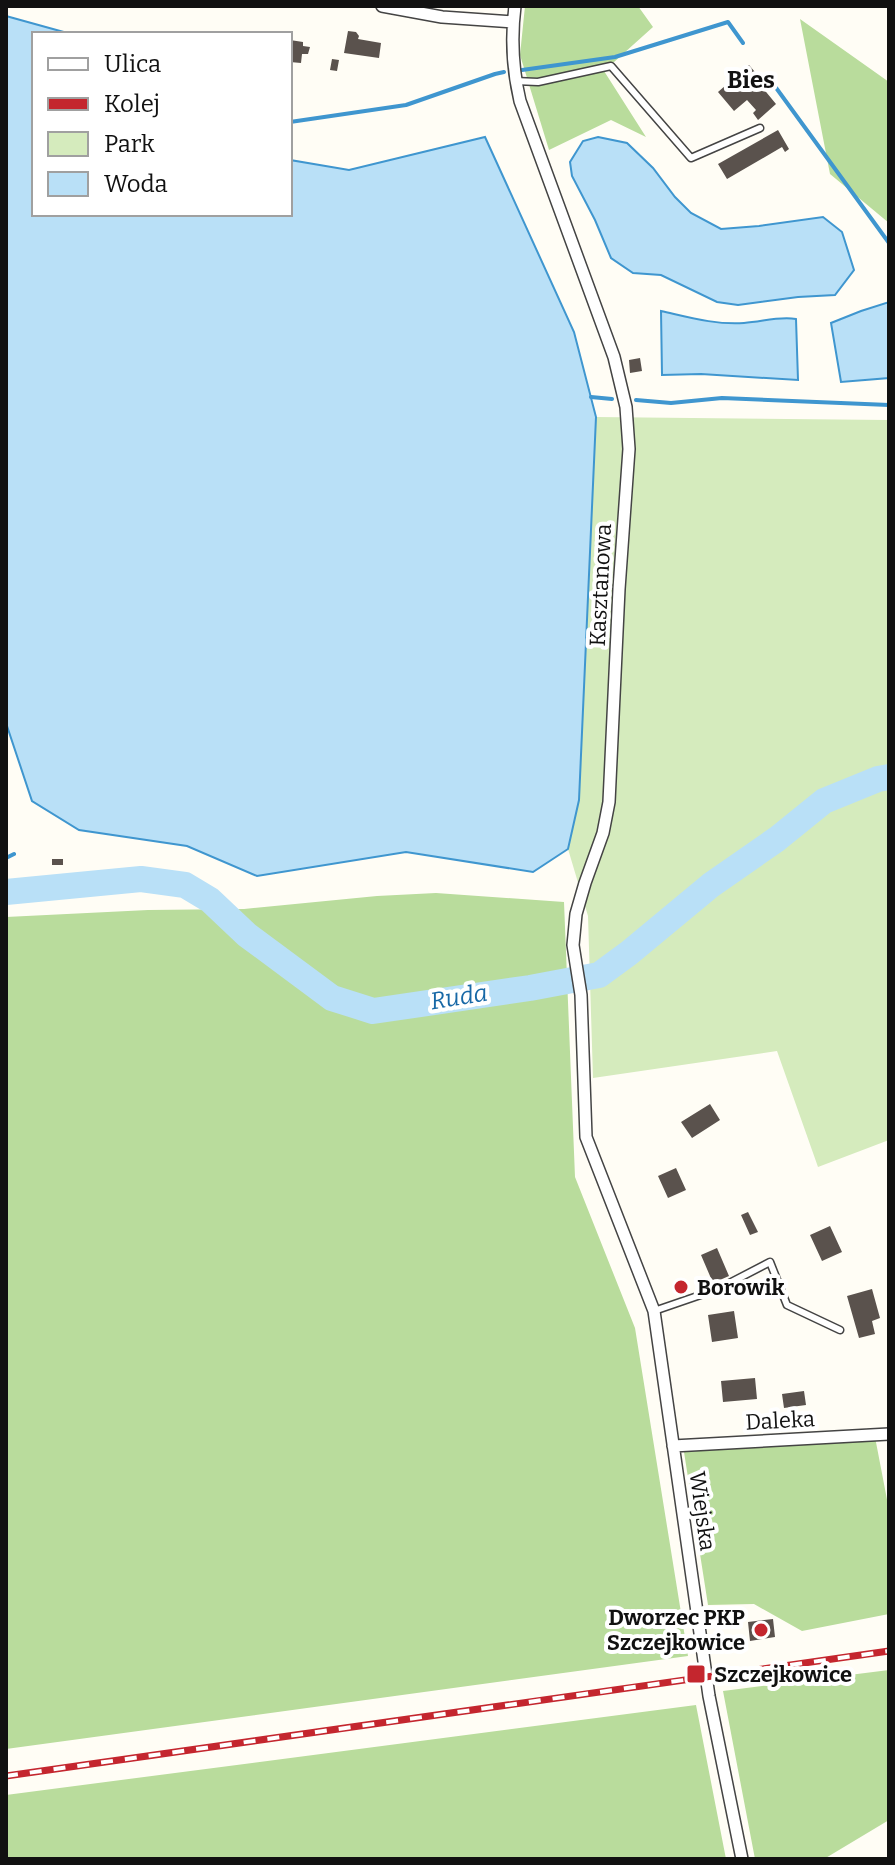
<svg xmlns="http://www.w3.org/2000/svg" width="895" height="1865" viewBox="0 0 895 1865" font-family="Bitter,serif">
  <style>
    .green { fill: #d5ebbd }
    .forest { fill: #b9dc9c }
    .water { fill: #b9e0f7; stroke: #3f96cf; stroke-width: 2 }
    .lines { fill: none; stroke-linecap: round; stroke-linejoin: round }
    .stream { stroke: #3f96cf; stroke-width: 4 }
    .river { stroke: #b9e0f7; stroke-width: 26 }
    .building { fill: #5a524d }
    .service-casing { stroke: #444; stroke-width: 9 }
    .minor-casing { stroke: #444; stroke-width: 14 }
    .service { stroke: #fff; stroke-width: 6 }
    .minor { stroke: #fff; stroke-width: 11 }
    .rail-casing { stroke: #c4262e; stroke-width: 7 }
    .rail { stroke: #fff; stroke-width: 4; stroke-dasharray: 12; stroke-linecap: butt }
    .poi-dot { fill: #c4262e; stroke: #fff; stroke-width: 3 }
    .labels { text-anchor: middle; stroke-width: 8; stroke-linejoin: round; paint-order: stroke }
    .street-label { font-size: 22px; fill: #111; stroke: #fff }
    .poi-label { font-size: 22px; font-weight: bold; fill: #111; stroke: #fff; text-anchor: start }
    .neighbourhood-label { font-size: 24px; font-weight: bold; fill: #111; stroke: #fff }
    .water-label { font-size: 24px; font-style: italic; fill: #1768a6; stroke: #fff }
  </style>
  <rect width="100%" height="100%" fill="#fffdf5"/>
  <!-- green -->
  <path class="green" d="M596 417 889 420V1140L818 1167 777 1051 593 1078 588 916 568 849 579 800Z"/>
  <!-- forest -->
  <path class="forest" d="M525 6H638L653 27 604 71 646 137 611 120 549 150 520 55Z
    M800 19 889 82V223L830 174Z
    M436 893 564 902 575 1177 635 1328 688 1656 6 1749V917L148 910 244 909 377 896Z
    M875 1437 889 1510V1614L802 1631 754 1604 708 1605 684 1452Z
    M889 1670V1820L824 1859H755L723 1691Z
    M696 1705 726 1859H6V1795Z"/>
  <!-- water -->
  <path class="water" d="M6 16 71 34H34V214H290V160L349 170 485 137 574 332 596 417 579 800 568 849 533 872 406 852 257 876 187 846 79 830 32 801 6 723Z
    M598 137 627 143 653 168 675 197 691 213 721 229 759 226 823 217 842 232 854 270 835 295 798 297 738 305 717 302 661 275 633 273 611 258 595 220 572 176 570 162 583 141Z
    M889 302V378L841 382 831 323 861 311Z
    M661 311C688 317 715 325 744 323 762 322 778 316 796 319L798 380 701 374 662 375Z"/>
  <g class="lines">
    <!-- stream -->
    <path class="stream" d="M522 70 615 57 728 22 743 43
      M766 74 889 243
      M290 122 406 105 495 74 504 72
      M591 397 612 399
      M636 400 671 403 722 398 889 405
      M6 858 14 854"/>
    <!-- river -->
    <path class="river" d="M6 892 141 879 185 885 210 900 247 935 332 998 373 1011 530 988 599 975 629 953 711 885 777 839 824 801 878 779 889 777"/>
  </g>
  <!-- building -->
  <path class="building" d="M348 31 356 32 359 36 358 39 381 43 379 58 344 53Z
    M290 40 303 42V46L310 47 308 54H302L301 63 290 62Z
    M332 59 339 60 337 71 330 70Z
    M749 65 765 84 762 87 776 104 758 120 753 113 756 110 747 100 734 111 718 92Z
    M778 130 789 149 785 152 782 147 727 179 718 164Z
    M640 358 642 371 630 373 629 360Z
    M52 859H63V865H52Z
    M710 1104 720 1120 692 1138 681 1122Z
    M676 1168 686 1190 668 1198 658 1176Z
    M748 1212 758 1232 750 1235 741 1215Z
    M830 1226 842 1252 822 1261 810 1235Z
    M717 1248 729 1276 713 1283 701 1255Z
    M872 1289 880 1318 872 1321 875 1334 859 1338 847 1296Z
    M734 1311 738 1338 712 1342 708 1315Z
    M755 1378 757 1399 723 1402 721 1381Z
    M804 1391 806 1405 784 1408 782 1394Z
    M773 1619 775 1637 750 1641 748 1622Z"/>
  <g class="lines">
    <defs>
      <path id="service" d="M515 81 538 82 611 66 691 158 760 128
        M654 1311 718 1289 770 1262 787 1305 840 1330"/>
      <path id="minor" d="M382 6 442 17 513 22
        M515 6C511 37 513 71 520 101L614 357 626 407 629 449 619 589 609 802 603 833 585 883 576 914 574 935 573 945 581 995 586 1137 654 1311 709 1696 742 1859
        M673 1446 889 1434"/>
    </defs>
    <!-- service casing -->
    <use href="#service" class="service-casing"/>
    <!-- minor casing -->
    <use href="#minor" class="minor-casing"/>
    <!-- service -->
    <use href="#service" class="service"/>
    <!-- minor -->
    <use href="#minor" class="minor"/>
    <defs>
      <path id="rail" d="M6 1776 889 1651"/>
    </defs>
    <!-- rail casing -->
    <use href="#rail" class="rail-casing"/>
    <!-- rail -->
    <use href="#rail" class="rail"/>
  </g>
  <!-- markers -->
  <g class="poi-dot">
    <circle cx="681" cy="1287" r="8"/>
    <circle cx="761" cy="1630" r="8"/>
    <rect x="686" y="1664" width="20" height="20" rx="4"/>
  </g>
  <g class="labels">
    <!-- street labels -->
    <g class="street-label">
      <text transform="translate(600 585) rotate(-87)" y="8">Kasztanowa</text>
      <text transform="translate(780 1420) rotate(-3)" y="8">Daleka</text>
      <text transform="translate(703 1511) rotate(82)" y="8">Wiejska</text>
    </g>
    <!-- poi labels -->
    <g class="poi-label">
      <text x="697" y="1295">Borowik</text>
      <text x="745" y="1625" text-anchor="end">Dworzec PKP<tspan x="745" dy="25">Szczejkowice</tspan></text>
      <text x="714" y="1682">Szczejkowice</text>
    </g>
    <!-- neighbourhood labels -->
    <g class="neighbourhood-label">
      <text x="751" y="88">Bies</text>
    </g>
    <!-- water labels -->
    <g class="water-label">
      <text transform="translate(459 997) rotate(-9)" y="8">Ruda</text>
    </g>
  </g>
  <!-- border -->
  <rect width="895" height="1865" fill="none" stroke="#111111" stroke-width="16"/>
  <!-- legend -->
  <rect x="32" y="32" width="260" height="184" fill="#ffffff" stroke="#a0a0a0" stroke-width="2"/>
  <rect x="48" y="58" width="40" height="12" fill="#ffffff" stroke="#a0a0a0" stroke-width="2"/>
  <text x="104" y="72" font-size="24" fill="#111111">Ulica</text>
  <rect x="48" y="98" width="40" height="12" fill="#c4262e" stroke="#a0a0a0" stroke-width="2"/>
  <text x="104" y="112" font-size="24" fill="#111111">Kolej</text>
  <rect x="48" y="132" width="40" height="24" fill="#d5ebbd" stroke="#a0a0a0" stroke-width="2"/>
  <text x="104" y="152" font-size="24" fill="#111111">Park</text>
  <rect x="48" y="172" width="40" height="24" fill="#b9e0f7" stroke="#a0a0a0" stroke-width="2"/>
  <text x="104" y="192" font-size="24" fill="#111111">Woda</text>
</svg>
